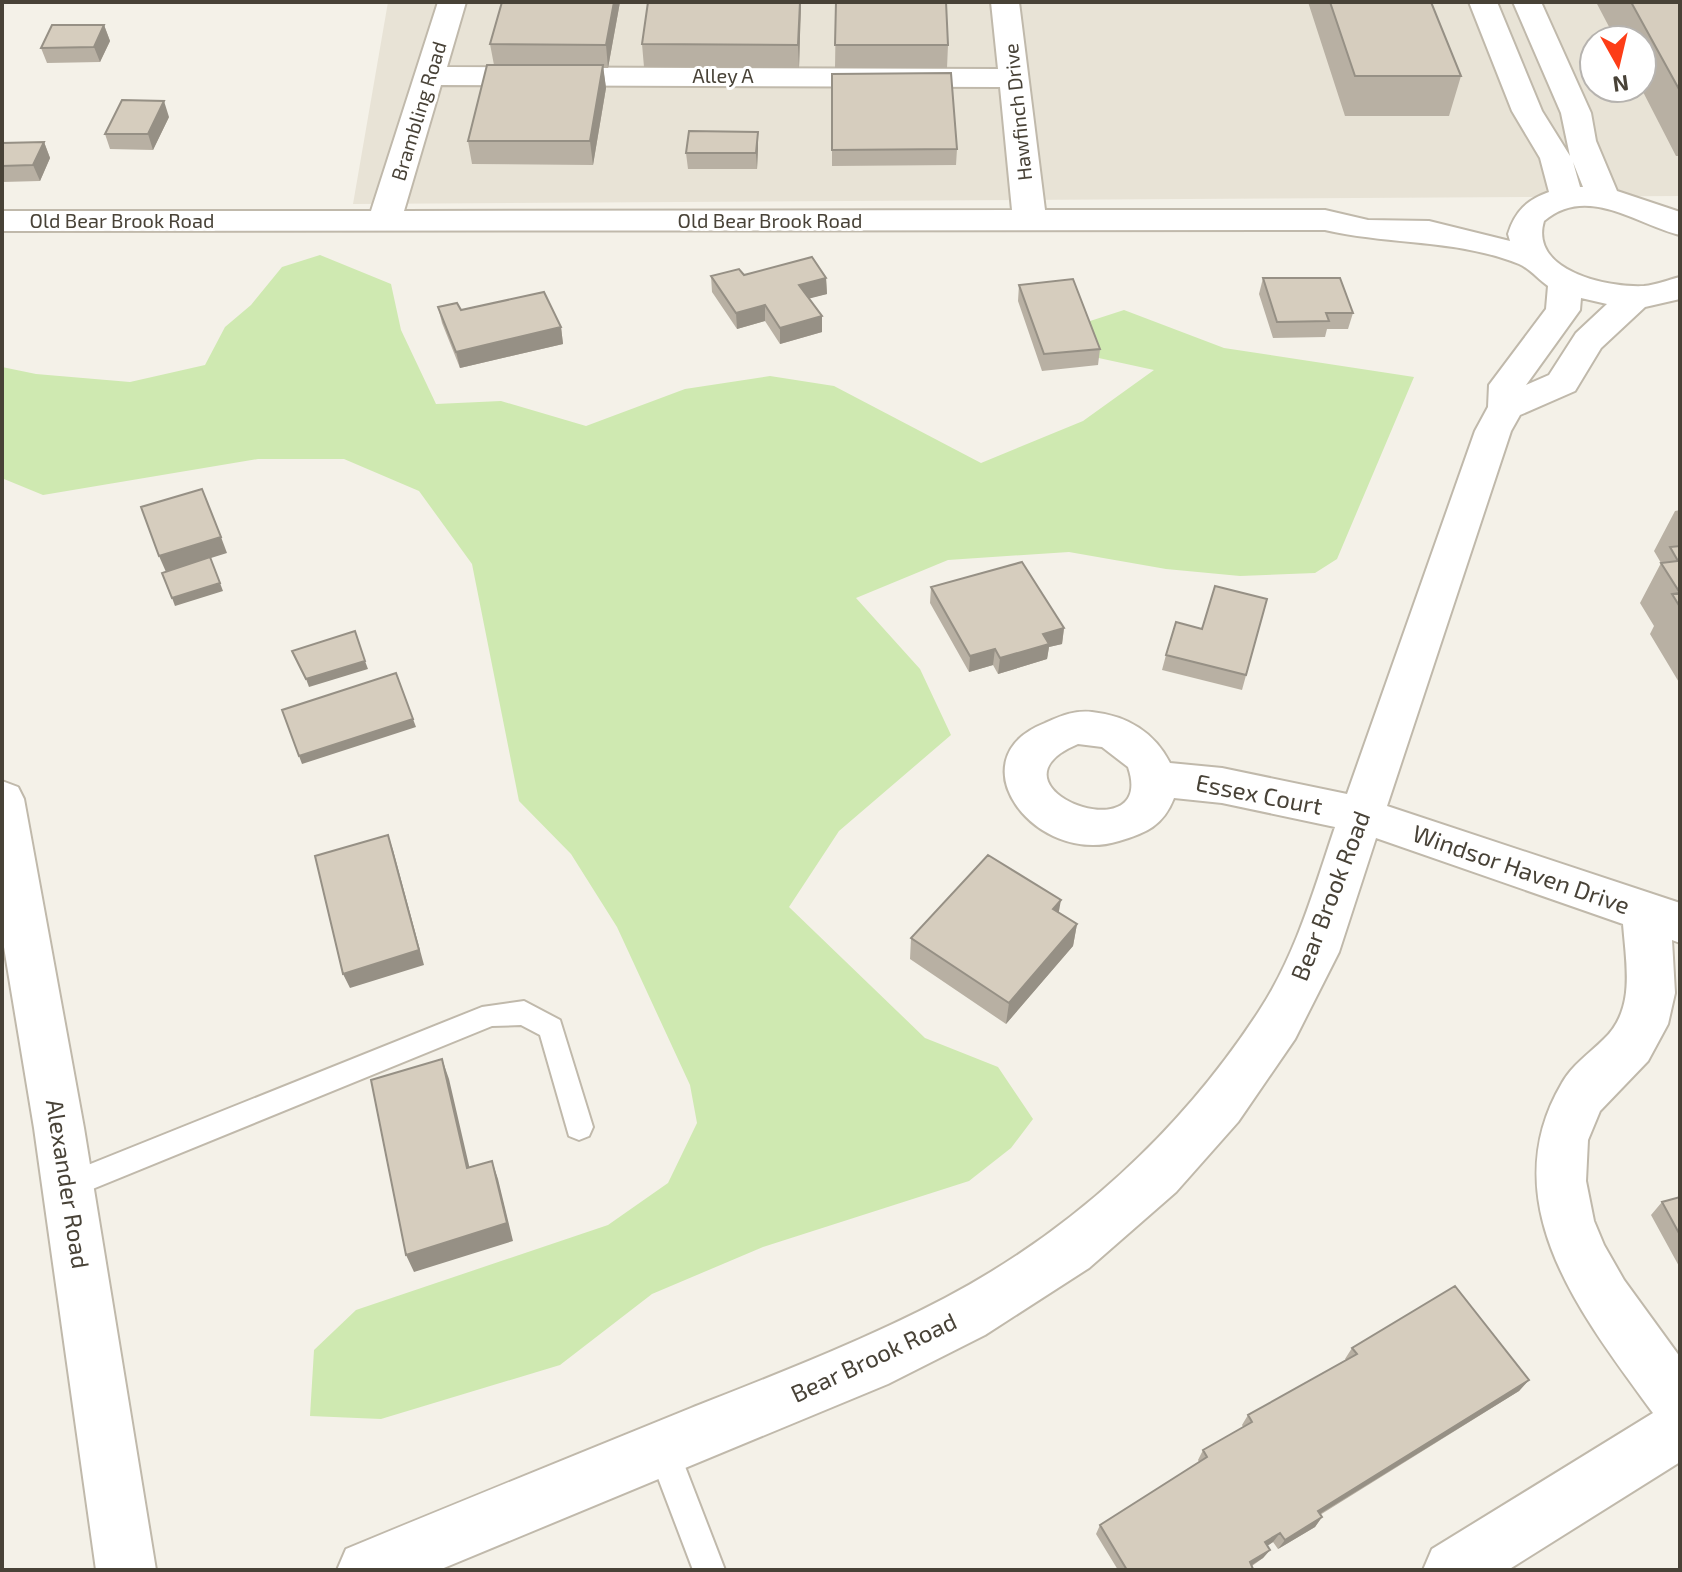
<svg xmlns="http://www.w3.org/2000/svg" width="1682" height="1572" viewBox="0 0 1682 1572" font-family="'Exo 2',sans-serif">
  <style>
    .residential { fill: #e8e3d6; fill-rule: evenodd }
    .green { fill: #cfe9b1 }
    .lines { fill: none; stroke-linecap: round; stroke-linejoin: round }
    .service-casing { stroke: #c0b9ab; stroke-width: 4 }
    .minor-casing { stroke: #c0b9ab; stroke-width: 4 }
    .tertiary-casing { stroke: #c0b9ab; stroke-width: 4 }
    .service { fill: #fff; fill-rule: evenodd }
    .minor { fill: #fff; fill-rule: evenodd }
    .tertiary { fill: #fff; fill-rule: evenodd }
    .wall { fill: #b8b0a3 }
    .shaded-wall { fill: #969085 }
    .building { fill: #d6cdbe; stroke: #969085; stroke-width: 2 }
    .labels { text-anchor: middle; stroke-width: 6; stroke-linejoin: round; paint-order: stroke }
    .far-street-label { font-size: 20px; fill: #484237; stroke: #fff }
    .street-label { font-size: 24px; fill: #484237; stroke: #fff }
  </style>
  <rect width="100%" height="100%" fill="#f4f1e8"/>
  <!-- residential -->
  <path class="residential" d="M388 2H1680V196L353 204ZM1594 40H1642V88H1594Z"/>
  <!-- green -->
  <path class="green" d="M320 255 391 284 401 330 436 404 501 401 586 426 685 389 770 376 834 386 981 463 1083 421 1154 370 1071 352 1087 322 1124 310 1224 348 1414 377 1337 559 1315 573 1240 576 1166 569 1069 552 948 560 856 598 920 669 951 735 839 831 789 907 925 1038 998 1067 1033 1119 1011 1148 969 1181 763 1247 652 1294 560 1365 381 1419 310 1416 314 1350 356 1310 608 1225 668 1183 697 1123 690 1085 617 927 571 854 519 801 472 564 419 491 344 459H258L43 495 4 479 2 367 36 374 130 382 205 365 225 327 251 305 282 267Z"/>
  <g class="lines">
    <defs>
      <path id="service" d="M524 1001 560 1020 593 1127 589 1136 579 1140 569 1136 540 1035 521 1025 492 1026 68 1199 58 1195 54 1186 58 1177 482 1007Z
        M663 1433 674 1438 725 1570H693L647 1449 652 1438Z"/>
      <path id="minor" d="M438 2H466L447 67 998 69 991 2H1019L1045 210H1325L1368 220 1429 221 1510 241 1508 234C1515 211 1527 200 1549 192L1540 158 1512 111 1469 2H1497L1542 111 1570 156 1561 113 1513 2H1541L1591 113 1596 141 1617 191 1680 212V235C1636 224 1587 184 1544 221 1529 271 1608 288 1644 286 1656 285 1668 280 1680 277V299L1645 307 1601 348 1575 391 1520 415 1511 431 1387 806 1680 903V943L1672 940 1675 993 1668 1024 1648 1061 1600 1111 1588 1140 1586 1181 1594 1221 1604 1245 1624 1280 1680 1357V1462L1508 1570H1423L1432 1549 1653 1413C1583 1317 1491 1203 1562 1083 1572 1065 1590 1053 1604 1039 1636 1009 1626 964 1623 924L1376 838 1339 952 1295 1039 1238 1122 1176 1192 1089 1268 985 1335 888 1384 439 1570H337L346 1549C461 1501 576 1455 691 1408 777 1374 863 1341 945 1298 1072 1231 1181 1131 1259 1011 1296 955 1314 889 1335 827L1222 803 1174 798C1163 826 1146 833 1119 841 1036 867 953 759 1045 723 1061 716 1074 710 1092 712 1128 716 1154 732 1170 763L1222 768 1347 794 1475 431 1488 407 1489 385 1546 309 1548 286C1539 280 1529 268 1519 264 1457 239 1389 245 1325 230L2 231V211H371ZM441 85 1000 87 1012 210 404 211ZM1573 162 1583 187H1580ZM1581 298 1607 304 1576 333 1549 375 1526 385 1580 310ZM1078 744 1102 747 1128 767C1158 855 976 787 1078 744Z"/>
      <path id="tertiary" d="M2 781 18 787 24 799 84 1128 156 1570H96L34 1128 2 935Z"/>
    </defs>
    <!-- service casing -->
    <use href="#service" class="service-casing"/>
    <!-- minor casing -->
    <use href="#minor" class="minor-casing"/>
    <!-- tertiary casing -->
    <use href="#tertiary" class="tertiary-casing"/>
    <!-- service -->
    <use href="#service" class="service"/>
    <!-- minor -->
    <use href="#minor" class="minor"/>
    <!-- tertiary -->
    <use href="#tertiary" class="tertiary"/>
  </g>
  <!-- wall -->
  <path class="wall" d="M620 2 608 68H603L606 88 593 165 472 164 468 141 494 65 490 44Z
    M801 2 799 68 644 67 642 44Z
    M836 2 948 45 947 68H835Z
    M1308 2H1431L1461 76 1449 116H1345Z
    M1596 2H1680V156H1676L1641 88H1642V40H1616Z
    M104 25 110 41 100 62 47 63 41 48Z
    M832 74 957 149 956 165 832 166Z
    M169 117 153 150 110 149 105 134Z
    M44 142 50 158 40 181 2 182V143Z
    M758 148 757 169H688L686 153Z
    M744 275 826 278 827 294 809 298 822 316V332L780 344 765 321 737 329 712 292 711 276Z
    M1263 278 1353 313 1348 329H1327L1325 337 1273 338 1259 294Z
    M1019 285 1100 349 1098 365 1042 371 1018 301Z
    M438 307 561 327 563 344 460 368 442 323Z
    M1680 510V684L1650 634 1654 626 1640 603 1661 563 1654 551 1675 511Z
    M931 587 1064 628 1062 644 1049 647 1047 659 998 674 993 665 969 672 930 603Z
    M1267 599 1242 690 1162 670 1166 655 1202 629Z
    M1059 913 1077 924 1073 946 1006 1024 910 959 911 938Z
    M1680 1197V1268L1651 1215 1662 1202Z
    M1352 1348 1529 1380 1519 1391 1320 1515 1322 1517 1315 1527 1278 1549 1273 1542 1267 1546 1270 1550 1263 1558 1252 1566V1570H1118L1096 1534 1100 1525 1199 1462 1198 1460 1203 1450 1243 1427 1242 1425 1248 1415 1346 1360 1345 1359Z"/>
  <!-- shaded-wall -->
  <path class="shaded-wall" d="M614 2H620L608 68 606 45Z
    M800 2H801L799 68 798 45Z
    M104 25 110 41 100 62 94 47Z
    M603 65 606 88 593 165 590 141Z
    M164 101 169 117 153 150 148 134Z
    M758 132V148L757 169 756 153Z
    M44 142 50 158 40 181 33 165Z
    M826 278 827 294 800 301 799 285Z
    M765 305V321L737 329 736 313Z
    M822 316V332L780 344V328Z
    M561 327 563 344 460 368 456 352Z
    M221 537 227 553 166 572 159 556Z
    M220 583 223 591 175 606 172 598Z
    M1064 628 1062 644 1049 647 1047 659 998 674 1000 658 1043 634Z
    M995 649 993 665 969 672 970 656Z
    M365 661 368 669 309 687 306 679Z
    M413 719 416 727 302 764 299 756Z
    M388 835 393 850 424 965 350 988 343 974Z
    M1061 900 1057 922 1053 909Z
    M1077 924 1073 946 1006 1024 1009 1003Z
    M442 1059 449 1079 474 1187 467 1168Z
    M492 1161 498 1179 513 1241 414 1272 406 1255Z
    M1529 1380 1519 1391 1310 1520 1318 1511Z
    M1322 1517 1315 1527 1278 1549 1285 1540Z
    M1280 1533 1273 1542 1259 1551 1265 1542Z
    M1270 1550 1263 1558 1244 1570 1250 1562Z"/>
  <!-- building -->
  <path class="building" d="M502 2H614L606 45 490 44Z
    M648 2H800L798 45 642 44Z
    M836 2H946L948 45H835Z
    M1330 2H1431L1461 76H1355Z
    M1631 2H1680V91Z
    M52 25H104L94 47 41 48Z
    M487 65H603L590 141H468Z
    M951 73 957 149 832 150V74Z
    M122 100 164 101 148 134H105Z
    M689 131 758 132 756 153H686Z
    M44 142 33 165 2 166V143Z
    M812 257 826 278 799 285 822 316 780 328 765 305 736 313 711 276 739 269 744 275Z
    M1263 278H1340L1353 313H1326L1329 321 1277 322Z
    M1073 279 1100 349 1044 354 1019 285Z
    M544 292 561 327 456 352 438 307 457 303 461 310Z
    M202 489 221 537 159 556 141 507Z
    M1680 546V607L1672 594 1680 593 1661 563 1678 561 1670 547Z
    M210 557 220 583 172 598 162 573Z
    M1022 562 1064 628 1043 634 1049 644 1000 658 995 649 970 656 931 587Z
    M1215 586 1267 599 1246 675 1166 655 1176 622 1202 629Z
    M355 631 365 661 306 679 292 651Z
    M396 673 413 719 299 756 282 710Z
    M388 835 419 950 343 974 315 856Z
    M988 855 1061 900 1053 909 1077 924 1009 1003 911 938Z
    M442 1059 467 1168 492 1161 507 1223 406 1255 371 1080Z
    M1680 1197V1235L1662 1202Z
    M1455 1286 1529 1380 1318 1511 1322 1517 1285 1540 1280 1533 1265 1542 1270 1550 1250 1562 1253 1569 1251 1570H1127L1100 1525 1207 1457 1203 1450 1252 1422 1248 1415 1357 1354 1352 1348Z"/>
  <g class="labels">
    <!-- far-street labels -->
    <g class="far-street-label">
      <text x="723" y="83">Alley A</text>
      <text transform="translate(419 111) rotate(-73)" y="7">Brambling Road</text>
      <text transform="translate(1018 112) rotate(-96)" y="7">Hawfinch Drive</text>
      <text x="122" y="228">Old Bear Brook Road</text>
      <text x="770" y="228">Old Bear Brook Road</text>
    </g>
    <!-- street labels -->
    <g class="street-label">
      <text transform="translate(1259 795) rotate(11)" y="8">Essex Court</text>
      <text transform="translate(1521 870) rotate(19)" y="8">Windsor Haven Drive</text>
      <text transform="translate(1331 896) rotate(-69)" y="8">Bear Brook Road</text>
      <text transform="translate(67 1184) rotate(81)" y="8">Alexander Road</text>
      <text transform="translate(874 1358) rotate(-25)" y="8">Bear Brook Road</text>
    </g>
  </g>
  <!-- border -->
  <rect width="1682" height="1572" fill="none" stroke="#484237" stroke-width="8"/>
  <!-- north arrow -->
  <g transform="translate(1618 64) rotate(172)"><circle r="38" fill="#ffffff" stroke="#b6b3af" stroke-width="2"/>
  <path d="M0-6L14 30L0 20L-14 30Z" fill="#fd3d17"/>
  <text y="-12" font-size="22" font-weight="bold" text-anchor="middle" fill="#484237">N</text>
  </g>
</svg>
